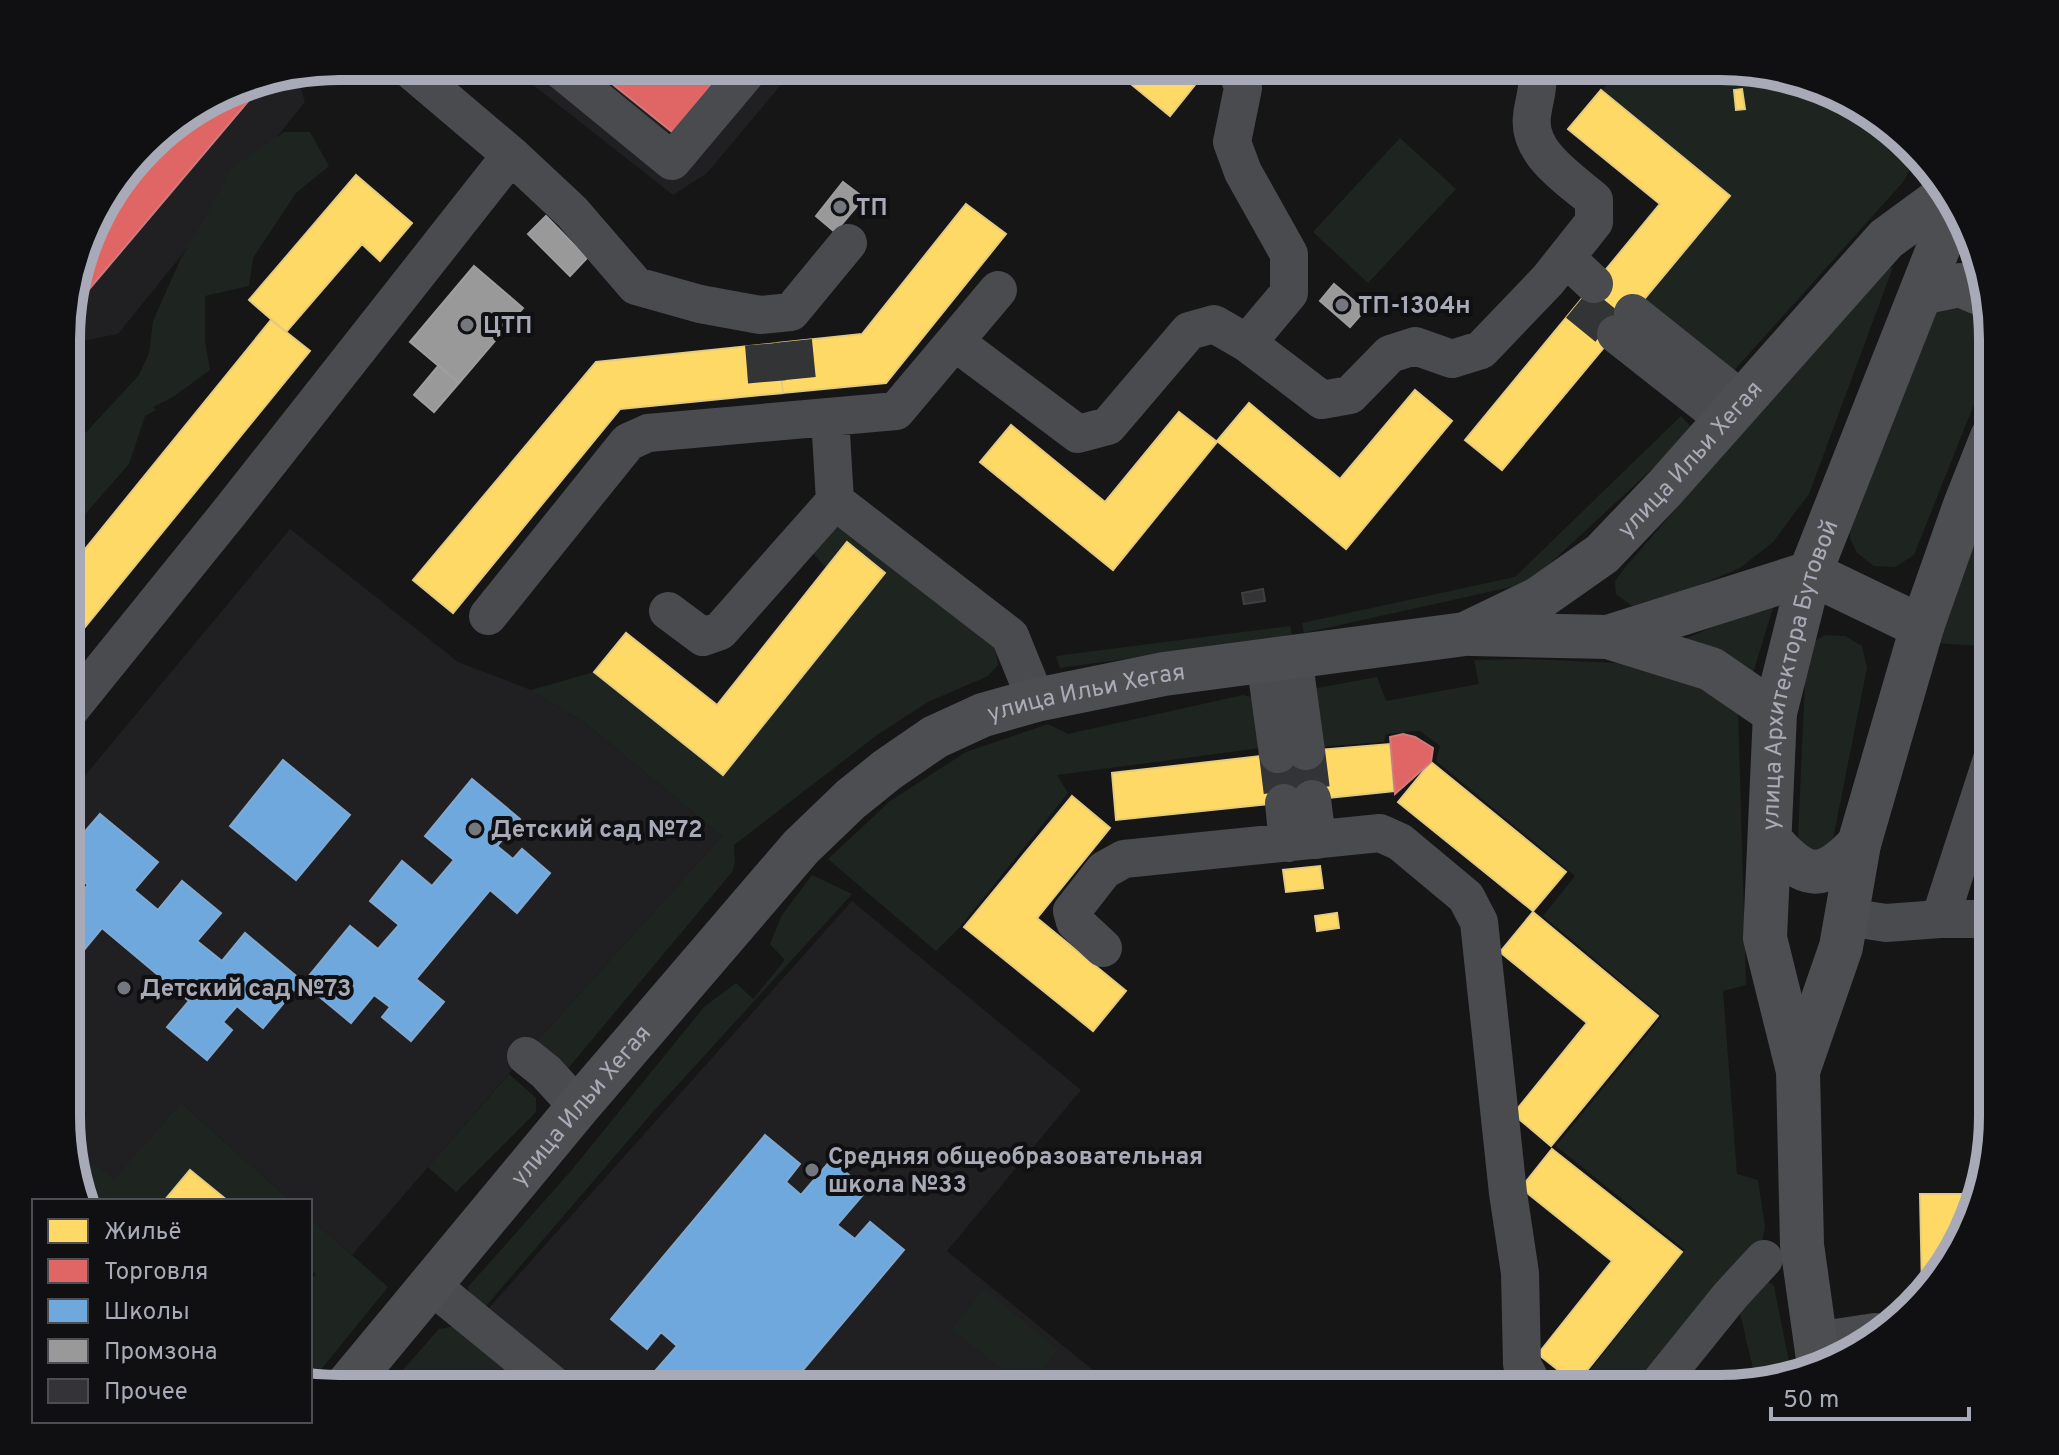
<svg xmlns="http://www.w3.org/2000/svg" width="2059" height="1455" viewBox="0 0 2059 1455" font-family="Overpass,sans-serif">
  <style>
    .built { fill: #202022 }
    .green { fill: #1e2520 }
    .homes { fill: #ffd966; stroke: #e5cb7e; stroke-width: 2 }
    .shops { fill: #e06666; stroke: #cf7b7e; stroke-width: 2 }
    .schools { fill: #6fa8dc; stroke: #80a9d1; stroke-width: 2 }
    .industry { fill: #999; stroke: #9e9ea2; stroke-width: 2 }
    .building { fill: #343436; stroke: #3f3f42; stroke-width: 2 }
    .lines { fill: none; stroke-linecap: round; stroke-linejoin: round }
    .minor-tunnel { stroke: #333436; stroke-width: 38; stroke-dasharray: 38 19; stroke-linecap: butt }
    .minor { stroke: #4a4b4f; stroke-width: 38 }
    .major { stroke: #4d4e51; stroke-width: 44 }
    .poi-dot { fill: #75777f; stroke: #101012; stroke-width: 3 }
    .labels { text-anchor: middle; stroke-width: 8; stroke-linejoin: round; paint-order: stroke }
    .poi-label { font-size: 24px; font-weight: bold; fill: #a8abb7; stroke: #101012; text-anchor: start }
    .street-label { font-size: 24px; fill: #a8abb7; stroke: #101012 }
    .rim { fill: none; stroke: #a8abb7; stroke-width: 10 }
  </style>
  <rect width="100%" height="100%" fill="#161616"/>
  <!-- built -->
  <path class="built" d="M509 66H797L707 173 673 195Z
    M296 74 305 102 118 334 82 341 68 331V304L94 218 159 134 235 87Z
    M290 529 458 662 531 690 585 723 722 836 530 1049 352 1255 310 1218V1201H291L181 1103 114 1180 68 1144V796Z
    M852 901 1081 1090 947 1251 1116 1389H582L489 1308Z"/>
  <!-- green -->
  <path class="green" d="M1626 67H1737L1808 81 1886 122 1915 158 1904 181 1729 376 1639 306 1729 196 1601 90Z
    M284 132H310L329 166 296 193 253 258 249 286 205 296V340L210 370 173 397 153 407 156 410 145 416 129 464 86 513 68 541V452L139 375 149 353 153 321 181 258 206 217 231 169Z
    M1400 138 1456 189 1368 283 1313 232Z
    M1893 267 1809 494 1773 542 1740 568 1688 590 1632 606 1616 594 1615 581 1624 569 1881 270Z
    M1950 299 1990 314 1992 359 1914 555 1895 567 1874 566 1857 553 1850 538V519L1933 314Z
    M1681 416 1694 430 1529 583 1304 633 1302 623 1515 577Z
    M1992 486V625L1981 646 1935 643Z
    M838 521 995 647 998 665 988 676 928 702 877 735 734 845 735 862 732 872 565 1072 530 1049 722 836 585 723 531 690 594 672 724 775 885 573 847 542 826 568 813 553Z
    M1775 601 1751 680 1680 641Z
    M1290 626 1292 636 1060 668 1056 656Z
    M1825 635 1845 636 1862 646 1867 668 1831 849 1806 854 1798 836 1806 660 1810 644Z
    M1528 659 1639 664 1703 678 1738 709 1746 985 1723 991 1737 1174 1758 1180 1765 1227 1762 1243 1638 1389 1577 1387 1685 1250 1556 1146 1662 1016 1543 916 1575 876 1436 761 1440 746 1420 731 1386 734 1384 742 1317 747 1312 689 1377 677 1386 701 1479 684 1474 660Z
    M1243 695 1255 698 1268 747 1057 775 1068 793 960 927 936 951 828 859 890 801 966 752 1048 724 1068 734Z
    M812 875 852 894 651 1114 486 1306 470 1296 468 1287 570 1172 704 1007 736 983 753 999 785 960 770 944 782 915Z
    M509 1074 536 1098V1112L456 1192 428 1167Z
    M181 1103 291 1201H228L190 1170 164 1201H103L79 1182 68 1151 70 1146 114 1179Z
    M310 1218 388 1287 310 1383V1281L316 1274 310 1269Z
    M1765 1279 1774 1286 1791 1372 1756 1381 1739 1309Z
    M984 1289 1058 1350 1026 1389 952 1329Z
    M456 1326 534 1389 387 1388 439 1329Z"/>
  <!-- homes -->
  <path class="homes" d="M1109 66H1191L1202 76 1170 116Z
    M1742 89 1745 109 1736 110 1734 90Z
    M1601 90 1730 196 1502 470 1465 440 1660 204 1568 129Z
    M356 175 412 223 380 261 362 244 286 332 249 300Z
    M966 204 1006 234 886 383 783 393 778 343 862 334Z
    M271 320 310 351 68 648V570Z
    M778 343 783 393 620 409 453 613 413 580 596 362Z
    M1415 390 1452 421 1346 549 1217 441 1249 403 1340 479Z
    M1179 412 1217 442 1113 570 980 462 1011 425 1105 502Z
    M847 542 885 573 723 775 594 672 626 633 717 705Z
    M1390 744 1394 791 1116 820 1112 773 1306 751Z
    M1431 762 1566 872 1533 911 1398 802Z
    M1072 796 1110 828 1037 918 1126 991 1093 1031 964 927Z
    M1320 866 1323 888 1286 892 1283 870Z
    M1533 912 1658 1016 1551 1146 1513 1114 1587 1023 1500 952Z
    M1337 913 1339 928 1317 931 1315 916Z
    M1552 1149 1682 1252 1576 1384 1538 1354 1612 1261 1521 1188Z
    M190 1170 228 1201H164Z
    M1920 1194H1980L1978 1204 1937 1282 1928 1289H1922Z"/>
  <!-- shops -->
  <path class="shops" d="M590 66H733L676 135Z
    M247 84 256 92 80 300 72 292 94 218 159 134 235 87Z
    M1403 734 1415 737 1433 748 1431 762 1395 794 1390 737Z"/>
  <!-- schools -->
  <path class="schools" d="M283 760 350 815 296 880 230 826Z
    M472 779 520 819 497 846 513 859 522 849 550 873 517 913 490 890 416 979 444 1002 411 1041 382 1017 390 1007 374 995 351 1023 303 983 350 926 378 949 399 925 370 901 402 861 432 886 454 860 425 836Z
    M100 814 158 862 134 890 158 910 182 881 221 913 197 941 222 961 245 933 302 981 263 1028 237 1006 223 1022 232 1030 207 1060 167 1027 189 1001 102 928 79 956 68 946V896L74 901 88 885 68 869V851Z
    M765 1135 800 1164 786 1182 801 1195 831 1160 867 1190 837 1225 855 1239 870 1222 904 1250 787 1389H730L714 1375 703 1389H678L656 1370 677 1346 661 1332 647 1349 611 1319Z"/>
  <!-- industry -->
  <path class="industry" d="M843 182 864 198 835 232 816 216Z
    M546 216 587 258 570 276 528 234Z
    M474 266 523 308 459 383 410 342Z
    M1334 284 1365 310 1350 327 1320 301Z
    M439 365 459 383 434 412 414 395Z"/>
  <!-- building -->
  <path class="building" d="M1263 589 1265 601 1244 604 1242 593Z"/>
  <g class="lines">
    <!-- minor-tunnel -->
    <path class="minor-tunnel" d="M1578 303 1616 334
      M793 341 798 391
      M764 344 768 394
      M1306 751 1312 799
      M1278 754 1284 803"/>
    <!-- minor -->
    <path class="minor" d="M406 66 511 155 572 212 636 286 700 304 760 315 791 312 848 243
      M556 66 672 161 752 66
      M1236 66 1243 88 1232 142 1243 172 1289 254V293L1247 343
      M1566 258 1594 284
      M1633 313 1742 400
      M1616 334 1724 419
      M955 342 1078 434 1108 426 1189 331 1214 324 1247 343 1322 400 1350 395 1390 354 1415 346 1452 359 1481 350 1548 280 1594 222V200C1570 179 1527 153 1532 116 1534 98 1541 84 1535 66
      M830 417 835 501
      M668 611 703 637 720 631 835 501 1010 636 1036 700
      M488 616 628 442 648 433 896 411 998 290
      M1293 656 1306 751
      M1265 660 1278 754
      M68 712 232 509 511 155
      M1312 799 1317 840
      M1284 803 1288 843
      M1847 917 1886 923 1940 919H1992
      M1940 919 1992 759
      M1103 948 1075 922 1072 911 1104 870 1124 859 1380 833 1400 842 1466 897 1479 922 1508 1193 1520 1273 1522 1364 1535 1389
      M526 1056 546 1072 578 1107
      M431 1285 558 1389
      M1815 1341 1875 1332
      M1655 1389 1730 1296 1764 1259"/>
    <!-- major -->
    <g class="major">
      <path d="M1921 293 1960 285 1986 296"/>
      <path d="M1472 634 1608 637 1711 669 1775 713"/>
      <path d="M1608 637 1810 573 1922 627"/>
      <path d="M1770 840C1805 880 1822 883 1859 844"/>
      <path d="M1798 1071 1841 947 1859 844 1922 627 1965 505 1992 437"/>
      <path id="s1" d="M1819 1366 1802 1245 1798 1071 1765 938 1775 713 1810 573 1955 206"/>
      <path id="s2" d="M345 1388 578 1107 801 847 851 799 887 770 935 737 983 715 1036 700 1164 674 1465 634 1538 599 1602 554 1665 488 1886 239 1946 195"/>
    </g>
  </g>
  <!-- markers -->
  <g class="poi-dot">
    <circle cx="840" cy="207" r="8"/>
    <circle cx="1342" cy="305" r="8"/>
    <circle cx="467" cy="325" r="8"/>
    <circle cx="475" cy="829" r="8"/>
    <circle cx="124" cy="988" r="8"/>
    <circle cx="812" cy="1170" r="8"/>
  </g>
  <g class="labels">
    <!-- poi labels -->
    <g class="poi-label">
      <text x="856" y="215">ТП</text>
      <text x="1358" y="313">ТП-1304н</text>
      <text x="483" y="333">ЦТП</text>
      <text x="491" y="837">Детский сад №72</text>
      <text x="140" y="996">Детский сад №73</text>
      <text x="828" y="1164">Средняя общеобразовательная<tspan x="828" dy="28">школа №33</tspan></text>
    </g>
    <!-- street labels -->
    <g class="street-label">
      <text dy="8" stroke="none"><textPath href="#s2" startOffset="1712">улица Ильи Хегая</textPath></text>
      <text dy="8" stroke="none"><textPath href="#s1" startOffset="700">улица Архитектора Бутовой</textPath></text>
      <text dy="8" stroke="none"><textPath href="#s2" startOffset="1040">улица Ильи Хегая</textPath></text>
      <text dy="8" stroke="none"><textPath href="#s2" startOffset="368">улица Ильи Хегая</textPath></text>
    </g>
  </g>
  <!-- crop -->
  <path d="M0 0H2059V1455H0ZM339 80H1720A259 259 0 0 1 1979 339V1116A259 259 0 0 1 1720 1375H339A259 259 0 0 1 80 1116V339A259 259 0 0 1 339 80Z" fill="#101012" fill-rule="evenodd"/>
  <path class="rim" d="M339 80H1720A259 259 0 0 1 1979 339V1116A259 259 0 0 1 1720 1375H339A259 259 0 0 1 80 1116V339A259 259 0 0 1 339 80Z"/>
  <!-- legend -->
  <rect x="32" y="1199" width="280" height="224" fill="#101012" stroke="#4d4e54" stroke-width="2"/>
  <rect x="48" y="1219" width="40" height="24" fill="#ffd966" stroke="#4d4e54" stroke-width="2"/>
  <text x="104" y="1239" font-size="24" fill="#a8abb7">Жильё</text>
  <rect x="48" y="1259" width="40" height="24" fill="#e06666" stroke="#4d4e54" stroke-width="2"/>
  <text x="104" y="1279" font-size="24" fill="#a8abb7">Торговля</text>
  <rect x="48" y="1299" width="40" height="24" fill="#6fa8dc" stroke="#4d4e54" stroke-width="2"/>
  <text x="104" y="1319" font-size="24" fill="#a8abb7">Школы</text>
  <rect x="48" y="1339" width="40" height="24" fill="#999999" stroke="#4d4e54" stroke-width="2"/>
  <text x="104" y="1359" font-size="24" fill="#a8abb7">Промзона</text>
  <rect x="48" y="1379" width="40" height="24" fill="#343436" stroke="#4d4e54" stroke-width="2"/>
  <text x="104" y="1399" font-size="24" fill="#a8abb7">Прочее</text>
  <!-- scale -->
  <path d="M1771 1407v12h198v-12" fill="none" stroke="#a8abb7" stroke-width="4"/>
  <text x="1783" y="1407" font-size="24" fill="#a8abb7" stroke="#101012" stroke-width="6" paint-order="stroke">50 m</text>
</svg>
